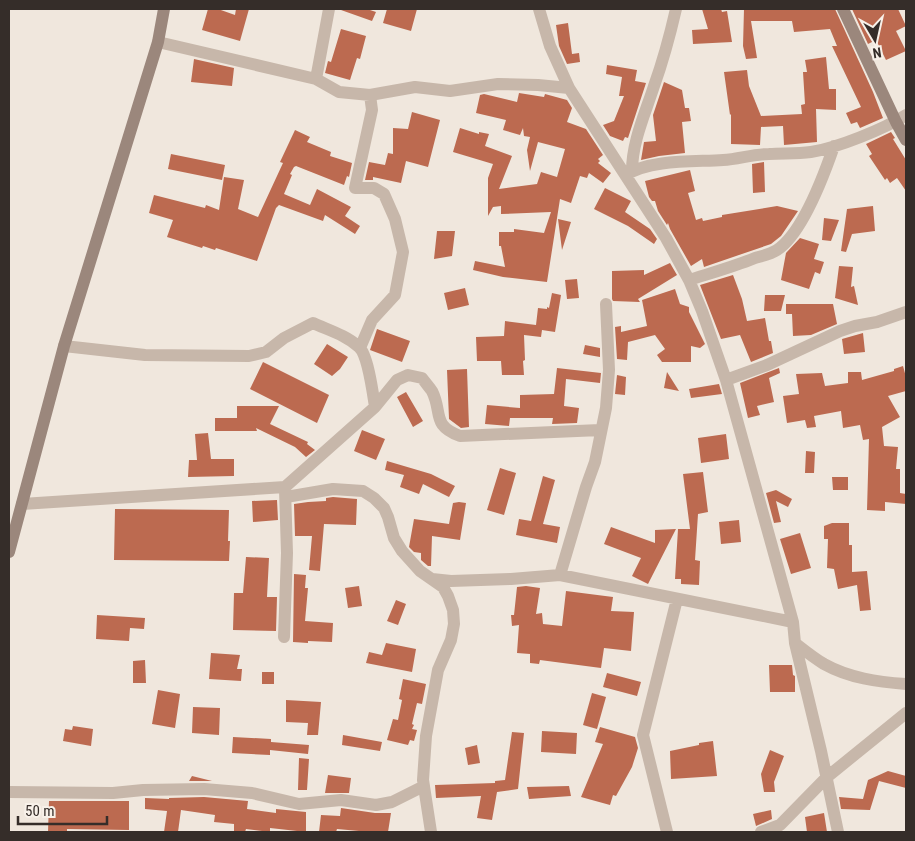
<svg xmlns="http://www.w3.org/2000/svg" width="915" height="841" viewBox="0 0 915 841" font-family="'Roboto Condensed',sans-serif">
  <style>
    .building { fill: #bc6a50 }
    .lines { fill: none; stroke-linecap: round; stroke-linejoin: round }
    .street { stroke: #c7b7aa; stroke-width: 12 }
    .secondary { stroke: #9b877c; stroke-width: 12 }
  </style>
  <rect width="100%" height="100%" fill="#f0e7dd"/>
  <!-- building -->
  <path class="building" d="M208 9H218L235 15 236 9H249L240 41 202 30Z
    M341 9H367L376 12 372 21 341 10Z
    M387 9H417L411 31 383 23Z
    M702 9H721L722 12 727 11 732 42 693 44 692 30 708 29Z
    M744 9H835L873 92 883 118 860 128 857 122 851 124 846 113 861 107 832 46H837L830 29 794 32 792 21H751L757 58 746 59 743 46Z
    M852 9H898L906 26 896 31 906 51 886 60 876 40 868 44Z
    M568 23 572 54 579 53 580 62 567 64 559 46 556 25Z
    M341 29 366 36 360 59 357 58 350 80 325 73 328 61 331 62Z
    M826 57 829 89H836V110L816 109 817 142 784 145 783 126 761 127 760 145 731 144V114L730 115 724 72 747 70 749 86 761 116 802 114 801 105 805 104 803 72H807L805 60Z
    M194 59 234 68 232 86 191 82Z
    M607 65 637 70 635 81 646 83 628 138 625 137 623 141 610 136 603 125 614 121 624 96H619L622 77 606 74Z
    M664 82 682 90 685 108H689L691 121 682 122 685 153 659 156 641 160 644 142 656 141 653 115Z
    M519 93 544 97 545 94 567 100 572 108 567 122 586 129 603 155 598 159 600 161 598 163 611 173 603 183 589 173 587 178 580 176 571 203 560 199 547 282 503 277 473 270 475 261 505 267 501 246H499V232H514V229L544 233 551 212 501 214V206L493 207 488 216V178L493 164 453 152 460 128 479 134V132L489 134 485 146 512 156 499 189 537 184 541 172 557 177 565 149 538 142 530 171 527 150 530 137 524 136 523 128 520 135 503 130 506 120 476 113 480 95 484 94 517 102Z
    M412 112 440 120 428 167 406 161 401 183 373 177V180H365L369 162 385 165 388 153 393 154V128L408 129Z
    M295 130 310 137 307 142 331 152 330 156 352 163 349 177 347 176 344 185 296 166 294 167 290 174 292 175 284 194 310 205 317 189 351 207 345 216 360 226 355 234 325 215 323 221 279 205 276 208 257 261 216 248 215 250 203 246 202 248 167 237 173 220 149 213 154 195 205 208 206 205 219 210 224 177 244 180 238 209 258 217 283 163 280 162Z
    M891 132 895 138 893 139 906 160V191L897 178 890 183 887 178 885 180 869 156 872 154 866 144Z
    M171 154 225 165 222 180 168 169Z
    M764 162 765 192 753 193 752 164Z
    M690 170 695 191 688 193 696 220 702 218 703 221 722 217V215L777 206 798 211 781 236 771 244 704 267 702 259 691 266 670 229 668 223 667 225 658 211 655 201H652L649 197 645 181Z
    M605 188 631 201 625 212 650 229 657 239 654 244 628 226 594 209Z
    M873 206 875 231 852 234 846 252 841 251 847 209Z
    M824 218 839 220 831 241 822 240Z
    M558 219 571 222 562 250Z
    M437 231H455L452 256 434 259Z
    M800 238 819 244 814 259 824 262 820 274 815 272 809 289 781 280 786 253Z
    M670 263 677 275 638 299 640 302 613 301 612 299V271L644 270V275Z
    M839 266 853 267 851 287 854 286 858 305 835 298Z
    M733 275 742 299 747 321 765 318 769 341H771L773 353 751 362 740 335 721 339 700 285Z
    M577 279 579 298 567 299 565 280Z
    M465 288 469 305 448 310 444 293Z
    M675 289 680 304 689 307V312L705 344 700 348 691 346V362H662L657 355 665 349 655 335 628 342 627 360 617 359 615 327 621 326V332L647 326 642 300Z
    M552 293 561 295 555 332 542 330 541 337 524 335 525 360 523 361 524 375H502L501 361H477L476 337 504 336 505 321 536 325 538 308 547 309V307L549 308Z
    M765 295H785L781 311H764Z
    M786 304H833L837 324 811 335 793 336 792 314H786Z
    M377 329 410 341 402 362 370 350Z
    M863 333 865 352 844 354 842 339Z
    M327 344 348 357 340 369 332 376 314 364Z
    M585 345 600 348V357L583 354Z
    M263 362 329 395 317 423 250 389Z
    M903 366 906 377V391L888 396 900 417 882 427 884 446 898 447 896 469H900V493L906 494V504L885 502V511L867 510 869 439 863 440 860 425 843 428 841 411 814 416 816 427 807 428 805 420 787 423 783 396 799 394 796 374 822 373 825 386 848 383V372H861L862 380 894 371V369Z
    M557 368 601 373 600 383 566 379 564 406 579 408 577 423 552 424 553 418H510L509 426 485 424 487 405 520 408V395L554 394Z
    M779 368 780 373 769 378 774 402 757 406 760 415 748 418 740 383Z
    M467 369 469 427 461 428 449 419 447 370Z
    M667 372 679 391 664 388Z
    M617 375 626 377 625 395 615 394Z
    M719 384 722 394 691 398 689 389Z
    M406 392 423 421 413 427 397 397Z
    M237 406H279L270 424 308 442 307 444 315 450 306 457 295 447 256 428 257 431H215V418H237Z
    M362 430 385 439 376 460 354 451Z
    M208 433 211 459H234V476L188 477 189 460H197L195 434Z
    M726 434 729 459 701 463 698 438Z
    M806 451 815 452 814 473H805Z
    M387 461 431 474 455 486 449 497 423 484 419 494 400 487 404 475 385 470Z
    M500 468 516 473 504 515 487 510Z
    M703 472 708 512 698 514 695 560 700 561 699 585 681 584V579H675L678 529H690L683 474Z
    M543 476 555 480 543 524 560 527 557 543 516 535 519 519 531 521Z
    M832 477H848V490H833Z
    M776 490 792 499 788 507 776 501 781 522 774 523 766 493Z
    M333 497 357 499 356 525 324 524 320 571 309 570 312 536H295L294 504 308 502 326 501V498Z
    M277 500 278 520 253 522 252 501Z
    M459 502 466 503 460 540 432 536 431 566H428L421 560V553L414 552 409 547 414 519 449 524 453 503Z
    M115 509 229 510 228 541H230L229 561 114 560Z
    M739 520 741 542 721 544 719 522Z
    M832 523H849V545H852V572L867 571 871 610 860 611 857 585 838 589 834 569 827 568 828 539H824V526Z
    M611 527 655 543V530L676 529 648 584 632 576 641 558 604 544Z
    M800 533 811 568 791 574 780 539Z
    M246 557 269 558 267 597H277L276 631 233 630 234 593H243Z
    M294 574 306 575 305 588H308L305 621 333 623 332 642 308 641V643L293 642Z
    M359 586 362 606 348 608 345 588Z
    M526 586 540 588 536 614 542 613 543 624 562 626 566 591 613 597 611 611 634 612 631 651 604 648 601 668 540 660 539 664 530 663V654L517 653 519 625 512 626 511 615H514L517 587Z
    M396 600 406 604 398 625 387 621Z
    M97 615 145 618 144 629 130 628 129 641 96 639Z
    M386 643 416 649 412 672 366 663 369 652 382 655Z
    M211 653 240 655 237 669H242L241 681 209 679Z
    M145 660 146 683H133V661Z
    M769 665H792L793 675 795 676V692H770Z
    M262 672H274V684H262Z
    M607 673 641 682 637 696 603 687Z
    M403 679 426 684 422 704 417 703 412 724 414 725 412 729 417 730 414 741 410 740 408 745 387 740 393 719 398 720 402 700 399 699Z
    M158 690 180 694 175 728 152 724Z
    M592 693 606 697 597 729 583 725Z
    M286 700 321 702 318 735H307L308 723 286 722Z
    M193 707 220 708 219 735 192 733Z
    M73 726 93 729 91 746 63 741 65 729 72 730Z
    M600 727 635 737 638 748 632 767 616 796 613 795 610 805 581 797 603 744 595 742Z
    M542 731 577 733 576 754 541 752Z
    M512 732 524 733 518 789 497 792 492 820 477 818 481 796 436 798 435 785 495 783V781L505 780Z
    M343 735 382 742 380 751 342 745Z
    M233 737 271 739V742L309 745 308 754 270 750V755L232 753Z
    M713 741 717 776 671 779 670 751 699 745V743Z
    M477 745 480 763 468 765 465 748Z
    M770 750 784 756 774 782 775 792H764L761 774Z
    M299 758 309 759 307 790H298Z
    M888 771 906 776V788L879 781 870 810 841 809 839 797 863 799 868 780Z
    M328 775 351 778 349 793H325Z
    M192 776 212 781H189Z
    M569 786 571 796 529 799 527 787Z
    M204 797 248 801 247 809 276 813V809L306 812V832L270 828V832L246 829 245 832H234V824L214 822 215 815 181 810 178 832H164L167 811 145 809V798L169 799V798Z
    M49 801H129V830L67 829V832H48Z
    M341 808 375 813H391L388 832H370L337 829 336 832H319L321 815 340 816Z
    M771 810 772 819 756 826 753 814Z
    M824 813 827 832H807L805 817Z"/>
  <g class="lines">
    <!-- street -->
    <path class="street" d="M539 9 550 46 569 88 666 238 689 280 702 311 726 380 793 622 795 643 821 751 838 832
      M158 42 316 79 339 92 370 95 415 87 450 91 498 84 538 85 569 88
      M316 79 329 9
      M632 171C632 142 645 114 654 86 663 61 670 35 676 9
      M626 175C651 159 695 162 723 160 739 159 753 154 769 154 783 153 796 154 811 152 837 148 884 129 906 115
      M689 280C711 273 733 267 755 258 762 256 771 254 777 250 803 233 824 175 834 146
      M64 346 145 355 249 356 266 352 284 338 313 323C328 330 346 335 359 347 368 355 373 394 375 407
      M360 348 372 320 395 295 403 252 395 219 384 194 374 188H355L372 110 370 95
      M726 380 767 365 840 331 855 326 877 322 906 312
      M286 497 333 489 363 491 374 498 384 508 388 517 394 538 402 551 420 571 443 587 448 596 453 610 454 624 451 640 438 670 426 736 423 780 431 832
      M22 504 285 487 375 407 397 380 408 375 422 378C425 382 429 387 432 391 443 413 431 425 460 436L600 430
      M560 575 586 487 595 462 606 408 609 370 606 304
      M432 579 451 581 511 579 560 575 793 622
      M284 637 287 553 285 489
      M795 643C804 650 814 658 824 664 849 678 878 682 906 684
      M9 792 113 793 143 790 204 789 252 793 299 804 341 800 376 805 392 802 424 786
      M667 832 643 735 677 599
      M761 832 780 825 827 777 906 713"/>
    <!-- secondary -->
    <path class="secondary" d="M843 9 896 122 906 140
      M9 552 64 346 158 42 164 9"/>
  </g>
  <!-- border -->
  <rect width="915" height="841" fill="none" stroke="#352d29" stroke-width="20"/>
  <!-- north arrow -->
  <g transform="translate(875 40) rotate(171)" stroke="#f8f1e9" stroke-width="4" paint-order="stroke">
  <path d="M0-4L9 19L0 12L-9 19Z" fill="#352d29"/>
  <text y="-8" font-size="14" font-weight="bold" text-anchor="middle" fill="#352d29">N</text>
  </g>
  <!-- scale -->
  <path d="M18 816v8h89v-8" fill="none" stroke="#352d29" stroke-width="2.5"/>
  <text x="25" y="816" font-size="15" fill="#352d29" stroke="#f8f1e9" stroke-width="4" paint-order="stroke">50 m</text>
</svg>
